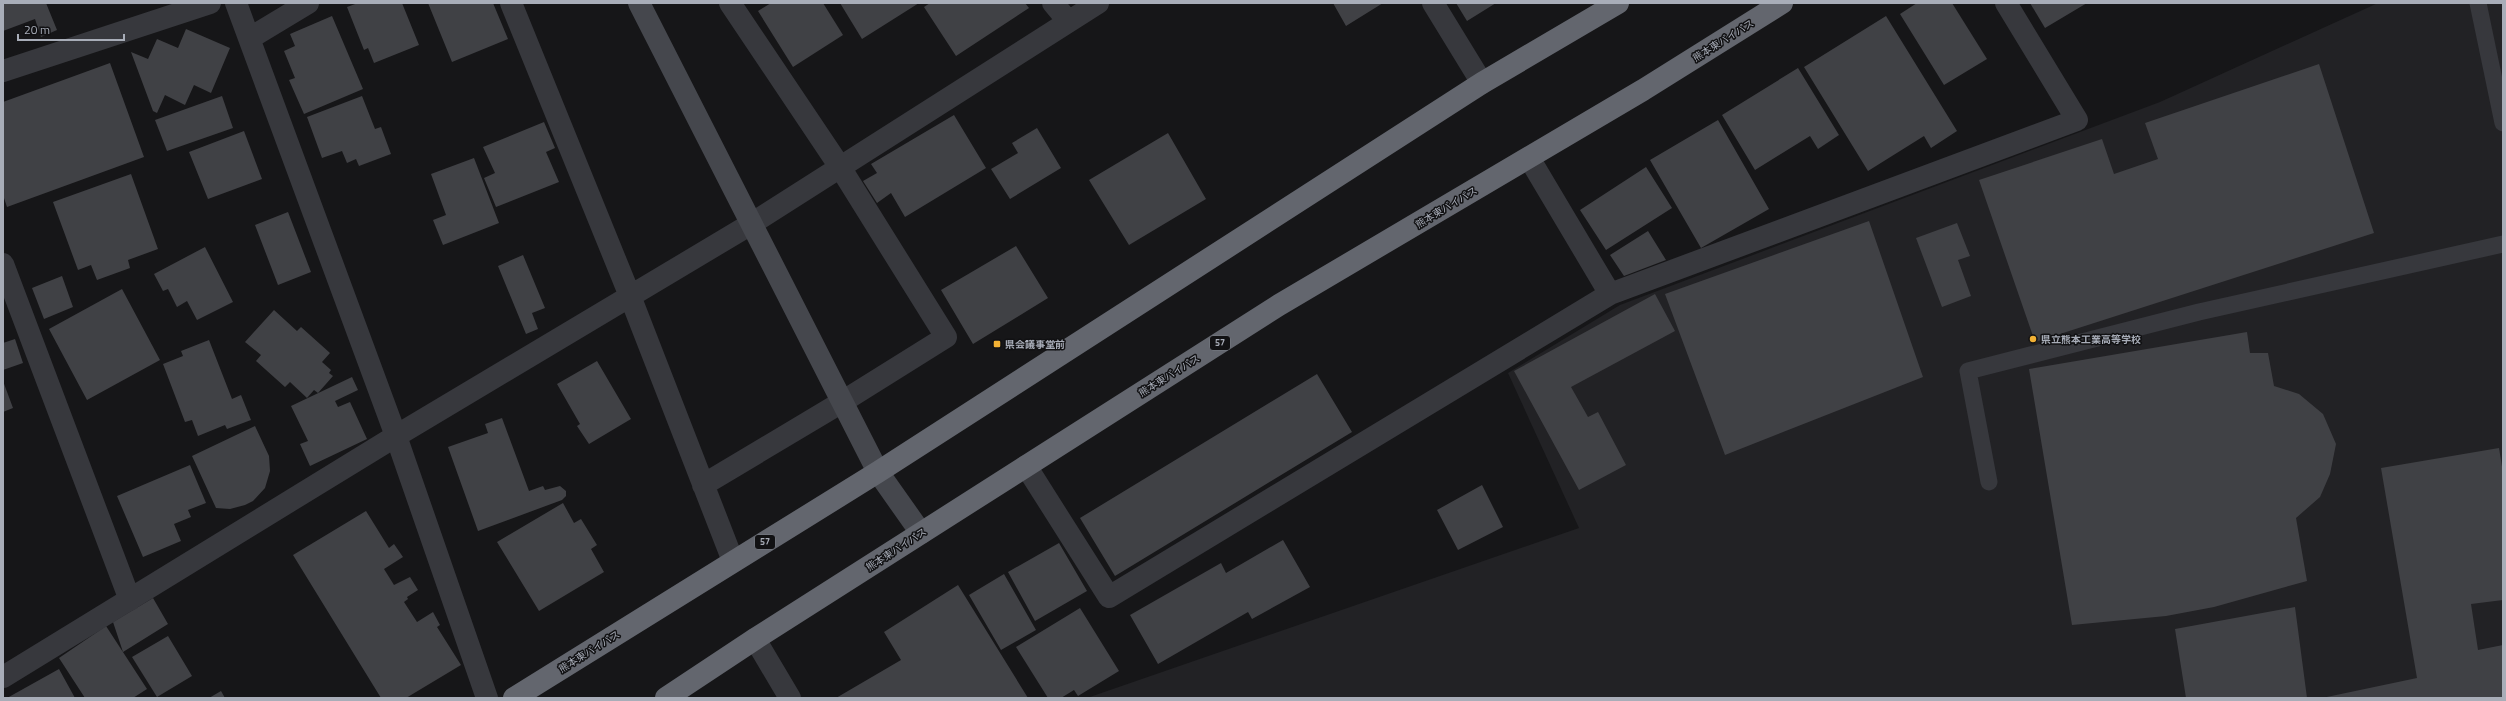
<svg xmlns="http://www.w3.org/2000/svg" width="2506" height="701" viewBox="0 0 2506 701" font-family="'Titillium Web','Noto Sans JP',sans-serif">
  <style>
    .built { fill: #222225 }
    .building { fill: #404145 }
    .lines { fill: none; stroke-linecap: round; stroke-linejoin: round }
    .lane { stroke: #37383d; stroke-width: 17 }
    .street { stroke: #37383d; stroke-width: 22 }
    .secondary { stroke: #45474d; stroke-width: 22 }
    .highway { stroke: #63666e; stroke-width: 22 }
    .poi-dot { fill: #f2b134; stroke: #111113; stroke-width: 1.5 }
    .labels { text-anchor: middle; stroke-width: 3; stroke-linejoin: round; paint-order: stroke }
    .shield { fill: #111113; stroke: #7b7e86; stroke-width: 1 }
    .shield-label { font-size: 9px; font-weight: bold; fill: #a8adb8 }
    .street-label { font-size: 10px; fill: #a8adb8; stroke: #111113 }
    .poi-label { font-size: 10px; font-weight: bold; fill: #a8adb8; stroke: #111113; text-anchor: start }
  </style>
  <rect width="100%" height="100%" fill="#161618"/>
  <!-- built -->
  <path class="built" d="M2378 3H2503V698H1087L1579 528 1508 373 1620 305 2160 102Z"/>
  <!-- building -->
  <path class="building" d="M3 3H46L57 30 41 37 35 19 3 31Z
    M358 3H402L419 45 374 63 368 48 364 50 347 7Z
    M428 3H493L508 39 452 62Z
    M771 3H823L843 35 793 67 758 11Z
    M840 3H919L862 39Z
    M930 3H1025L1029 8 956 56 924 7Z
    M1333 3H1383L1346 26Z
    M1456 3H1496L1467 21Z
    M1917 3H1952L1987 59 1944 85 1900 14Z
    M2030 3H2087L2045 28Z
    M332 16 363 89 304 114 289 80 295 78 284 51 295 46 290 34Z
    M1886 16 1957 131 1931 148 1924 136 1868 171 1804 67Z
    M186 29 230 48 211 93 194 85 185 105 165 95 157 113 153 111 131 52 148 59 157 39 178 48Z
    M110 63 144 157 7 207 3 195V102Z
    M2319 64 2374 233 2035 342 1979 180 2102 139 2114 174 2158 159 2145 123Z
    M1798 68 1839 135 1818 149 1810 136 1755 170 1722 115Z
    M222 96 233 128 167 151 155 120Z
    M362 96 375 129 381 127 391 154 359 166 356 159 347 163 342 151 322 158 307 117Z
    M954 115 986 168 905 217 891 193 877 203 863 181 877 173 871 164Z
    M1718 120 1769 209 1701 248 1650 160Z
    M544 122 555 148 546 152 559 182 496 207 484 178 495 173 483 147Z
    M1037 128 1061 168 1010 199 991 169 1018 153 1012 143Z
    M244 131 262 179 208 199 189 152Z
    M1168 133 1206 199 1129 245 1089 180Z
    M474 158 499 223 443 245 433 220 446 215 431 174Z
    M1646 167 1672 208 1606 250 1580 210Z
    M131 174 158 249 128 260 130 268 97 280 91 265 78 270 53 202Z
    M288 212 311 272 278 285 255 225Z
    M1869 221 1923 377 1725 455 1665 294Z
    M1957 223 1970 256 1958 260 1971 296 1942 307 1916 238Z
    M1648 231 1666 260 1624 276 1610 255Z
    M1016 246 1048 298 973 344 941 290Z
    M205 247 233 302 197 320 187 301 177 307 168 289 163 291 154 274Z
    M523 255 545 308 532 313 538 329 526 334 498 266Z
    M62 276 73 307 44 319 32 288Z
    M122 289 160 360 87 400 49 329Z
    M1655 294 1675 331 1571 387 1588 417 1598 412 1626 465 1579 490 1514 371Z
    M274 310 297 331 301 327 330 353 322 362 331 370 329 373 333 376 318 393 314 390 307 398 290 382 285 387 256 361 261 355 245 342Z
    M2247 332 2250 353H2268L2274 386 2299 394 2323 414 2336 444 2330 474 2320 497 2296 518 2307 581 2214 607 2166 616 2072 625 2029 369Z
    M15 339 23 363 3 370V343Z
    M209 340 232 399 241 395 251 420 227 429 225 425 198 436 192 420 185 422 163 364 183 356 181 351Z
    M597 361 631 419 589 444 577 426 580 424 557 384Z
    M1317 374 1352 432 1115 576 1080 518Z
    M352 377 358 390 335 401 338 407 350 402 367 439 310 466 300 444 308 441 291 406Z
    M3 381 13 408 3 412Z
    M502 418 529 491 543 486 545 490 560 486 566 491V496L562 500 478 531 448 447 488 433 485 424Z
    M255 426 269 456 270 471 265 488 253 501 245 505 230 509 216 508 192 456Z
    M2499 448 2503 473V600L2471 604 2478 650 2503 645V698H2322L2417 678 2381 468Z
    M190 465 206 503 188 510 191 517 174 524 181 541 143 557 117 496Z
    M1482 485 1503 527 1458 550 1437 510Z
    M563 503 574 523 581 519 597 545 591 549 604 572 539 611 497 542Z
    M366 511 389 548 394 544 403 557 384 569 394 585 410 577 418 590 407 597 408 599 404 602 417 622 433 612 440 625 437 627 461 665 406 698H381L293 555Z
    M1283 540 1310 587 1252 619 1248 612 1158 664 1130 615 1221 563 1226 573Z
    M1059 543 1087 591 1035 621 1008 572Z
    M1004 574 1036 630 1001 650 969 595Z
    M958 585 1028 698H836L901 660 884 632Z
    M153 598 168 624 123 652 113 622Z
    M2295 607 2307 698H2186L2175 629Z
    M1080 608 1119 671 1078 696 1074 690 1061 698H1048L1016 647Z
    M106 626 147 689 133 698H85L59 658Z
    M168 636 192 676 157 697 132 657Z
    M59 669 75 698H7Z
    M221 691 225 698H209Z"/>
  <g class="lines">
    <!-- lane -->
    <path class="lane" d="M2478 3 2503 123
      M1989 482 1968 371 2199 312 2503 244"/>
    <!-- street -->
    <path class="street" d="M236 3 396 436 487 698
      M511 3 630 296 733 561
      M1053 3 1068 21
      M1433 3 1482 83
      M250 38 308 3
      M3 71 210 3
      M3 264 130 600
      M1610 294 2077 120 2006 3
      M1026 466 1109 597 1610 294 1529 158
      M703 485 842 402 946 337 840 167 730 3
      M755 639 790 698
      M3 677 396 436 751 224 1098 3"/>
    <!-- secondary -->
    <path class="secondary" d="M639 3 878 472 921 533"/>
    <!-- highway -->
    <path class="highway" d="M514 698 878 472 1482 83 1618 3
      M666 698 755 639 1279 305 1643 90 1782 3"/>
  </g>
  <!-- markers -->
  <g class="poi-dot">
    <circle cx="2033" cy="339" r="4"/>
    <rect x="993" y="340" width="8" height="8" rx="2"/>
  </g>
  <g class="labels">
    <!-- shield labels -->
    <g class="shield">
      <rect x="1210" y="336" width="20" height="14" rx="3"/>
      <rect x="755" y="535" width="20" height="14" rx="3"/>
    </g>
    <g class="shield-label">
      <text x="1220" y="346">57</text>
      <text x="765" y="545">57</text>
    </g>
    <!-- street labels -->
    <g class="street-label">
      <text transform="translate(1723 40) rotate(-32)" y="4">熊本東バイパス</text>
      <text transform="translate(1446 207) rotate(-31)" y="4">熊本東バイパス</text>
      <text transform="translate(1169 375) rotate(-32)" y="4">熊本東バイパス</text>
      <text transform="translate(896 549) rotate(-33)" y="4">熊本東バイパス</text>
      <text transform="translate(589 651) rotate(-32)" y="4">熊本東バイパス</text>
    </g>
    <!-- poi labels -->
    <g class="poi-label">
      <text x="2041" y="343">県立熊本工業高等学校</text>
      <text x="1005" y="348">県会議事堂前</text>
    </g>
  </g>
  <!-- border -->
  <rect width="2506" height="701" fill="none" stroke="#a8adb8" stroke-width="8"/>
  <!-- scale -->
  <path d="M18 34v6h106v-6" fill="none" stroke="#a8adb8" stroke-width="2"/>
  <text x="24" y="34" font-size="12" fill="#a8adb8" stroke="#111113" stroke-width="3" paint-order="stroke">20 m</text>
</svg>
